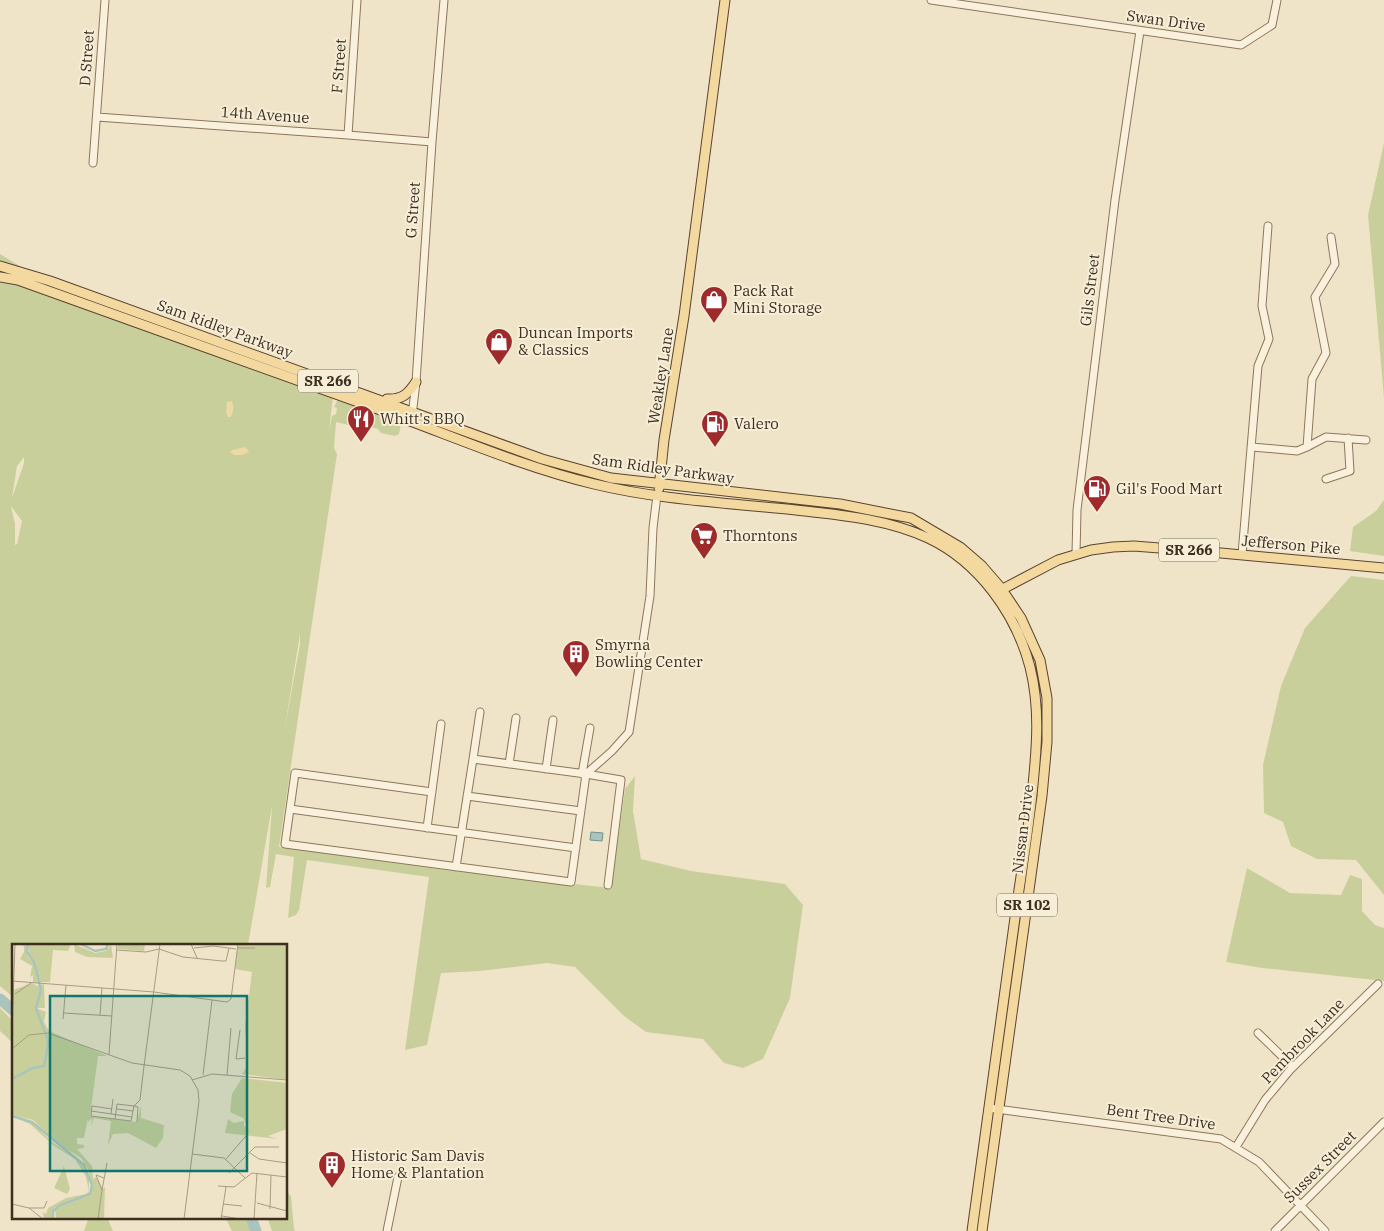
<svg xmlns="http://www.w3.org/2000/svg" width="1384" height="1231" viewBox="0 0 1384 1231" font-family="'IBM Plex Serif',serif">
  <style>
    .green { fill: #c9cf9b; fill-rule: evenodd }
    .sand { fill: #ecd9a5 }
    .water { fill: #a9c4bc; stroke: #6f938a }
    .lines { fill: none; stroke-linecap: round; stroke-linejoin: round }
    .river { stroke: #a9c4bc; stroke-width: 11 }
    .minor-casing { stroke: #8d765c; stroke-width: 9 }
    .major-casing { stroke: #5b4430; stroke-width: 11 }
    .minor { stroke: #faf1dc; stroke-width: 7 }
    .major { stroke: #f3d9a0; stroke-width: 9 }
    .labels { text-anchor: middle; stroke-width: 4; stroke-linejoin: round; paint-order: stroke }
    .shield { fill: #f7eed8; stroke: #756857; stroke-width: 1 }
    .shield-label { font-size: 14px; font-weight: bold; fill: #3d2e20 }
    .street-label { font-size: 15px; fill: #3d2e20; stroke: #f7eed8 }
    .poi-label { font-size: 15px; fill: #3d2e20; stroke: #f7eed8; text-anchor: start }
    .inset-river { fill: none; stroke: #a9c4bc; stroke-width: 2.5 }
    .inset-road { fill: none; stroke: #a89b85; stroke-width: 1 }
    .view { fill: #0f766e; fill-opacity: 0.15; stroke: #0f766e; stroke-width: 2.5 }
    .inset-edge { fill: none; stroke: #3d2e20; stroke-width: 2.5 }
  </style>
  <rect width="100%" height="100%" fill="#f0e4c8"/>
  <!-- green -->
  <path class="green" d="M1384 143V398L1368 215Z
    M0 254 54 287 49 296 333 396 329 431 332 416 336 414 337 408 334 407 338 399 398 421 401 424 399 434 395 436 381 433 378 429 357 423 349 425 336 422 334 448 337 454 279 847 446 870 611 888 625 789 635 776 633 811 641 859 691 871 785 884 803 905 790 998 763 1059 743 1068 724 1063 703 1039 646 1032 624 1016 575 967 547 963 480 971 441 973 427 1045 405 1050 429 877 307 860 299 910 296 915 288 918 294 857 276 854 270 887 266 888 272 806 248 945H14V998L0 986ZM24 457V463L12 498 17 466ZM11 506 22 521 17 544 15 545V524ZM300 634V644L284 733Z
    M1384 500V556L1350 551 1353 527 1376 511Z
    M1351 576 1384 580V895L1356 860 1317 859 1291 846 1283 822 1264 813 1263 765 1281 686 1305 628Z
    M1247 868 1290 893 1341 895 1350 875 1362 879V911L1375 925 1384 928V981L1262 968 1226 962Z
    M0 1008 14 1022V1044L0 1031Z
    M286 1189 291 1197 294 1228 295 1231H272L267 1217H286Z
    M89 1217H107L113 1231H84Z
    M225 1217H246L251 1231H232Z"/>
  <!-- sand -->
  <path class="sand" d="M231 401C235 404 233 413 231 417H228L226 412 227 402Z
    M246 447 249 452 243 455H234L230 452 232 450Z"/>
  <!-- water -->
  <path class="water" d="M591 832 603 833 602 841 590 840Z"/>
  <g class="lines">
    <!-- river -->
    <path class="river" d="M0 999 14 1011
      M251 1217 256 1231"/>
    <defs>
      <path id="minor" d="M931 0 1241 45 1272 25 1277 0
        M97 117 348 135 432 142
        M348 135 357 0
        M93 163 105 0
        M1331 237 1335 264 1315 297 1326 353 1312 379 1307 447 1326 437 1366 440
        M412 416 416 382 432 142 444 0
        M1252 447 1297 451 1307 447
        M1326 479 1350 471 1348 438
        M1076 554 1077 510 1115 200 1140 31
        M1242 554 1258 366 1269 339 1262 306 1268 226
        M473 759 480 712
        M509 764 516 718
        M546 769 553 720
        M582 774 590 728
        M432 792 295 773 285 844 571 882 586 774 621 780 608 885
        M467 796 581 811
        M290 809 576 848
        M427 828 441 724
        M456 867 473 759 586 774 612 751 629 732 650 596 653 528 657 495
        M1258 1033 1293 1067
        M989 1108 1221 1139 1259 1162 1325 1231
        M1236 1147 1265 1100 1290 1070 1378 984
        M387 1231 398 1177
        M1275 1231 1384 1122"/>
      <path id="major" d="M0 266 50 281 542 459 611 478 840 504 880 512 911 518 960 547 982 566 1001 588 1021 618 1040 660 1047 698V742L1042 796 982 1231
        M0 277 18 280C141 324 263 368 386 412 455 437 523 467 594 484 660 500 729 503 796 510 841 515 887 519 928 538 979 562 1016 614 1030 667 1040 707 1037 745 1033 785 1029 825 1023 864 1017 903 1002 1012 987 1122 972 1231
        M387 399C402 400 408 394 416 382
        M659 488 664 440 684 316 725 0
        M997 592 1058 560 1091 550 1113 547 1134 546 1210 552 1384 568"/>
    </defs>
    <!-- minor casing -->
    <use href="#minor" class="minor-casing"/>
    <!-- major casing -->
    <use href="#major" class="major-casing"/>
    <!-- minor -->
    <use href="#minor" class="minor"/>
    <!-- major -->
    <use href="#major" class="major"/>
  </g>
  <!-- icons -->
  <defs>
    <symbol id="shop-pin" viewBox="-11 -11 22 30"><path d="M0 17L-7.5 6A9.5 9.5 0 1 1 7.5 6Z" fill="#9e2a2b" stroke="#f7eed8"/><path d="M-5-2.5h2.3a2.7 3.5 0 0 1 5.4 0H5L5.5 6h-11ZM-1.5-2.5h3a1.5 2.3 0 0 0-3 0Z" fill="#fff"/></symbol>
    <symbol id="restaurant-pin" viewBox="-11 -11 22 30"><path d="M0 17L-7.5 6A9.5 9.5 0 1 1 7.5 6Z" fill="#9e2a2b" stroke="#f7eed8"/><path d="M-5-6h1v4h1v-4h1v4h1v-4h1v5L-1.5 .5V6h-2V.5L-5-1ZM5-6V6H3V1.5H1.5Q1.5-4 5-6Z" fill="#fff"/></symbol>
    <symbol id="fuel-pin" viewBox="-11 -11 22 30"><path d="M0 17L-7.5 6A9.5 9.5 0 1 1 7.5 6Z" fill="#9e2a2b" stroke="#f7eed8"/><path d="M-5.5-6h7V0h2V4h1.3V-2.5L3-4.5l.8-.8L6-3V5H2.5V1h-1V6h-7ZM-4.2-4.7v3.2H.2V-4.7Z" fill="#fff"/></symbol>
    <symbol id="supermarket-pin" viewBox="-11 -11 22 30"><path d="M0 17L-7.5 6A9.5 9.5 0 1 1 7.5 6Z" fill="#9e2a2b" stroke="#f7eed8"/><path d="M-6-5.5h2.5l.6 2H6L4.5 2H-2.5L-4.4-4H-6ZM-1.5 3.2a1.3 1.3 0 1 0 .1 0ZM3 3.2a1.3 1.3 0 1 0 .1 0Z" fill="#fff"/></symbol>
    <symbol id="building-pin" viewBox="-11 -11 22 30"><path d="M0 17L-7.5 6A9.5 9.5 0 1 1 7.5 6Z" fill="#9e2a2b" stroke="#f7eed8"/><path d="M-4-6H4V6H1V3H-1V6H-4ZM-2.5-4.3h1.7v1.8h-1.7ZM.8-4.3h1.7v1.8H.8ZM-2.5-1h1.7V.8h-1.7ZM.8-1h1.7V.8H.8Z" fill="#fff"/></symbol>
  </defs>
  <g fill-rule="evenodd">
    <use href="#shop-pin" x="698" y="284" width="32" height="43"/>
    <use href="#shop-pin" x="483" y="326" width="32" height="43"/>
    <use href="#restaurant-pin" x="345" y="403" width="32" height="43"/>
    <use href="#fuel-pin" x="699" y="408" width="32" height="43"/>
    <use href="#fuel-pin" x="1081" y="473" width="32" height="43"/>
    <use href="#supermarket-pin" x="688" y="520" width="32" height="43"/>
    <use href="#building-pin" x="560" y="638" width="32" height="43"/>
    <use href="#building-pin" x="316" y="1149" width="32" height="43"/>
  </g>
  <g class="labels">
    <!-- shield labels -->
    <g class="shield">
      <rect x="298" y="369.5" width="60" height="23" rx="4"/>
      <rect x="1159" y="538.5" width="60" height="23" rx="4"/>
      <rect x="997" y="893.5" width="60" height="23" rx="4"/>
    </g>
    <g class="shield-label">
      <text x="328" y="386">SR 266</text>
      <text x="1189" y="555">SR 266</text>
      <text x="1027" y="910">SR 102</text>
    </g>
    <!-- street labels -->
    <g class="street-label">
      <text transform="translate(1166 21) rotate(8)" y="5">Swan Drive</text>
      <text transform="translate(87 58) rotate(-86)" y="5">D Street</text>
      <text transform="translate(339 66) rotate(-86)" y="5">F Street</text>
      <text transform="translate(265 115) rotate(4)" y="5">14th Avenue</text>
      <text transform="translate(413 210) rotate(-86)" y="5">G Street</text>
      <text transform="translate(1090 290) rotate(-83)" y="5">Gils Street</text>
      <text transform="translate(225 329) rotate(20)" y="5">Sam Ridley Parkway</text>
      <text transform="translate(661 376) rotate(-81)" y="5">Weakley Lane</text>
      <text transform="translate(663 469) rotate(8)" y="5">Sam Ridley Parkway</text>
      <text transform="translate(1291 545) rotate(5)" y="5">Jefferson Pike</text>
      <text transform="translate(1023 829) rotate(-83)" y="5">Nissan Drive</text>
      <text transform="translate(1303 1041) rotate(-46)" y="5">Pembrook Lane</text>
      <text transform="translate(1161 1117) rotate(8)" y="5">Bent Tree Drive</text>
      <text transform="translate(1320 1167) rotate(-45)" y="5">Sussex Street</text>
    </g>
    <!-- poi labels -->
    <g class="poi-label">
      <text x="733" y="296">Pack Rat<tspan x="733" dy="17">Mini Storage</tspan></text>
      <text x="518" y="338">Duncan Imports<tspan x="518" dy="17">&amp; Classics</tspan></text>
      <text x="380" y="424">Whitt's BBQ</text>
      <text x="734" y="429">Valero</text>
      <text x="1116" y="494">Gil's Food Mart</text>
      <text x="723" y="541">Thorntons</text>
      <text x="595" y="650">Smyrna<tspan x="595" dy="17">Bowling Center</tspan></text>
      <text x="351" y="1161">Historic Sam Davis<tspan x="351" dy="17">Home &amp; Plantation</tspan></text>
    </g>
  </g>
  <!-- overview -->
  <g transform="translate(12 944)">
    <rect width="275" height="275" fill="#f0e4c8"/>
    <path d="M15 0V11L21 19 26 38H21V31L18 33 20 22 8 15 12 8V2H9ZM17 0H59L56 7 41 6 38 38H28L17 10ZM62 0 83 9 94 7 99 0 101 14 75 13 63 8ZM106 0H133L132 7 106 5ZM226 0H275V136L230 130 236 121 233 82 240 28 223 25ZM20 39 25 42 32 40 33 64H24L34 68 32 78 37 87 95 112H86L78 172 125 178 129 162V174L152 181 151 194 144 204 116 189 101 190 96 201 99 177 82 174 79 182 80 174 76 178V174L72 194H65V200L72 201V204L65 205 80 222 81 235 84 233 91 245 93 243 92 275H44L43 265 79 251 80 240 76 225 69 214 45 199 21 176 0 171 1 46ZM230 134 275 139V185L256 192 266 195 213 189 216 175 222 179 232 177V182L237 184 231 174 218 168 220 150ZM0 172 20 178 41 199 68 216 77 234V250L42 264 40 275H32L31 268 34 270 36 264 54 254 74 250 77 247 74 233 63 215 41 201 18 180ZM52 222 58 245 55 250 42 244Z" fill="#c9cf9b"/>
    <path class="inset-river" d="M69 0 83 7 94 5 96 0M0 135 21 124 32 122 35 108 36 96 24 64 29 46 22 18 15 8 16 0M0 172 20 178 72 221 80 241 78 250 47 262 41 267V275"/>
    <path class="inset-road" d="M179 0 185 14M182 4 201 2 224 5M226 4H243M104 6 134 8 147 5 171 13 210 17H214L217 4M0 37 142 48 215 58 219 55 226 0M3 50 19 39M52 69 100 72M88 71 90 44M51 75 54 41M0 86 3 0M228 86 224 115 233 114M0 105 17 91 36 89 120 119 168 126 178 132 186 146 187 157 172 275M97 110 105 0M132 122 148 0M191 131 200 56M215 131 219 84M180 136 200 130 275 136M100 165 80 162 79 172 119 177 122 162 126 163 125 178M105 165 121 167M79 167 120 173M99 170 101 155M103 175 105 160 122 162 128 156 132 122M238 209 247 215 275 219M180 210 212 214 233 234M214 215 234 192M217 229 243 203H267M92 234 84 231 90 246 95 219M206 242 222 243 240 229 275 233M245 259 275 267M0 260 17 264 31 275M211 260 230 262M17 264H32L35 257M258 265 259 231M210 272 228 275M86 275 90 246M209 275 214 243M242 275 245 229"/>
    <path class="view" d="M38 52H235V227H38Z"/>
    <rect width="275" height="275" class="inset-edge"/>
  </g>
</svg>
